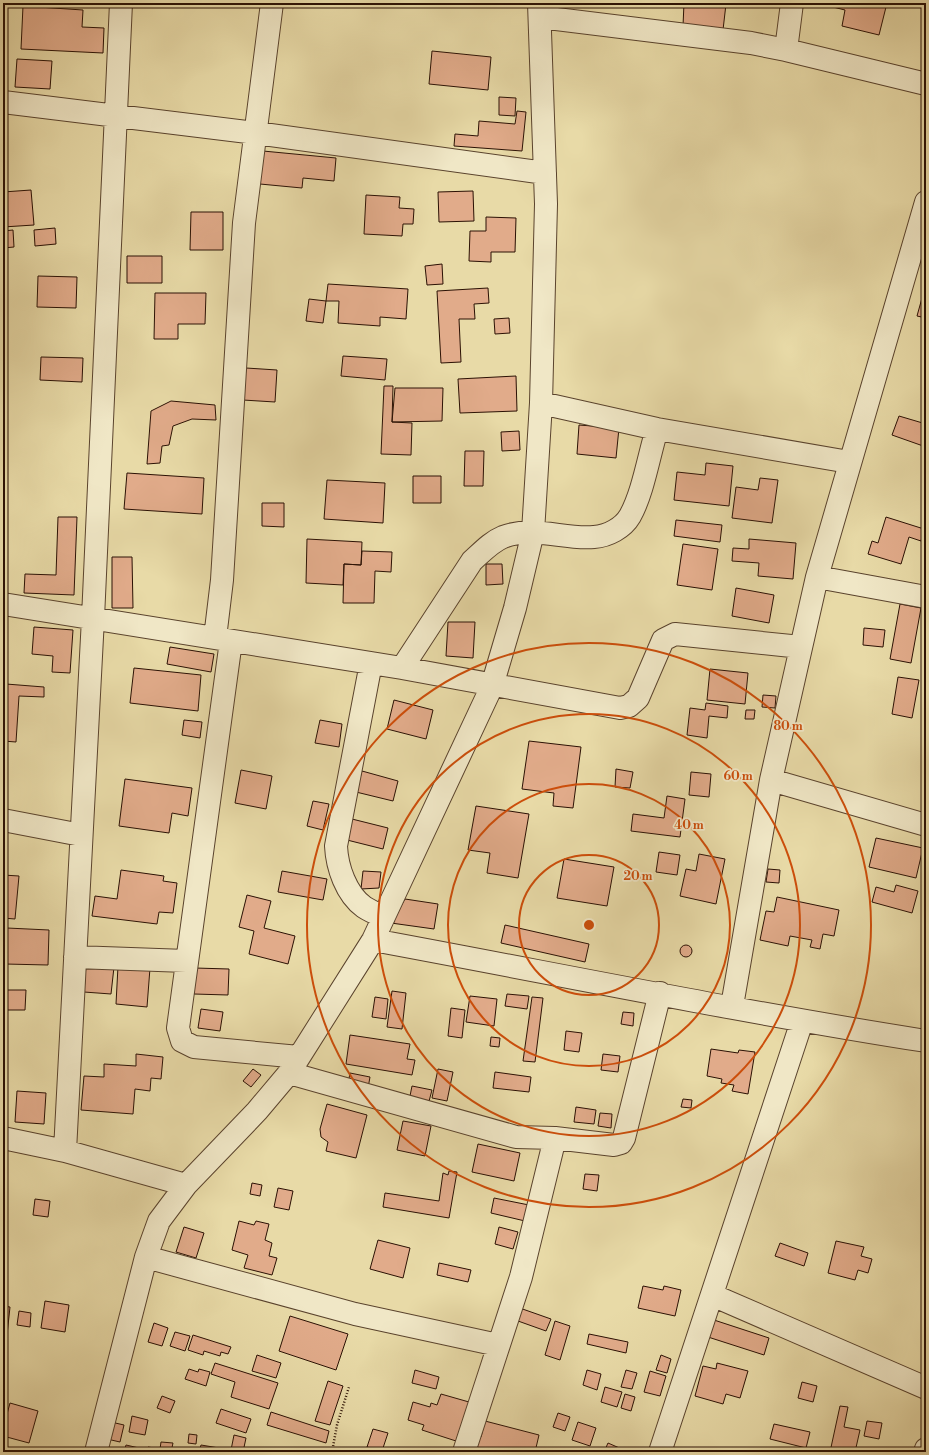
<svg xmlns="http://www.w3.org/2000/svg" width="929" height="1455" viewBox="0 0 929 1455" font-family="'Libre Bodoni',serif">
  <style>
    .building { fill: #e1ab8a; stroke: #2b1104 }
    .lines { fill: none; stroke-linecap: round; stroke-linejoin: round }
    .minor-casing { stroke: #5a432d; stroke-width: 24 }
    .path { stroke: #2b1104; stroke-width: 2.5; stroke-dasharray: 1 2; stroke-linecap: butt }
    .minor { stroke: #f0e7c6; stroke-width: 22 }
    .ring { fill: none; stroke: #cc4e0b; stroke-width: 2 }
    .centre { fill: #cc4e0b; stroke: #f0e7c6; stroke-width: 2 }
    .ring-label { font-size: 12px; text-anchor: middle; font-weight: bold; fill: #cc4e0b; stroke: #f0e7c6; stroke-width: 3.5; stroke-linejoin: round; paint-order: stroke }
  </style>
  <rect width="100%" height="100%" fill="#e8daa7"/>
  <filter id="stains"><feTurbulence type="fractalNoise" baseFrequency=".005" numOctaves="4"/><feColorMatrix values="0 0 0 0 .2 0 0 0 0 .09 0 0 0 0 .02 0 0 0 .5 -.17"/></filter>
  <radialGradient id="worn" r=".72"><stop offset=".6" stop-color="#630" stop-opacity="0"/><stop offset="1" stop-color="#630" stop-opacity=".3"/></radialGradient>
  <!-- building -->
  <path class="building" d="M684 3 726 4 723 30 683 26Z
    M817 3H887L879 35 842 26 845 10Z
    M23 6 83 10 82 27 104 28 103 53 21 49Z
    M432 51 491 57 488 90 429 84Z
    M17 59 52 61 50 89 15 87Z
    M499 97 516 98 515 116 499 115Z
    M517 111 526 112 522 151 454 146 455 134 478 136 479 121 515 124Z
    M263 151 336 158 334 181 303 178 302 188 260 184Z
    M31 190 34 225 3 227V192Z
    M473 191 474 221 439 222 438 192Z
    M366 195 400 197 399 208 414 209 413 224H403L402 236 364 234Z
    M191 212H223V250H190Z
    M486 217 516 218 515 252H491V262L469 261 470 231H486Z
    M55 228 56 244 35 246 34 230Z
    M13 230 14 247 3 248V231Z
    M127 256H162V283H127Z
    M442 264 443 284 427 285 425 266Z
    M38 276 77 277 76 308 37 307Z
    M328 284 408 289 406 319 380 317V326L338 323 339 301H326Z
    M488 288 489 303 474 304 475 319H459L461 362 441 363 437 291Z
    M155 293H206L205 324H178V339H154Z
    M922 298 926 299V318L917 316Z
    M309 299 326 301 323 323 306 321Z
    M509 318 510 333 495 334 494 319Z
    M343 356 387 359 385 380 341 376Z
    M41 357 83 358 82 382 40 380Z
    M246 368 277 370 275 402 243 400Z
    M516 376 517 411 460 413 458 379Z
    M384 386H393L392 422 412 423 411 455 381 454Z
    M395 388H443L442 421 392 422Z
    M171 401 215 405 216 420 192 419 173 426 169 445 162 446 160 463 147 464 151 411Z
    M899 416 926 424V447L892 435Z
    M579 425 619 428 616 458 577 454Z
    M519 431 520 450 502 451 501 432Z
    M465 451H484L483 486H464Z
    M706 463 733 466 729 506 674 500 677 472 705 475Z
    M127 473 204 478 202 514 124 509Z
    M413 476H441V503H413Z
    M760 478 778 480 772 523 732 518 736 487 758 490Z
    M327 480 385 483 383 523 324 519Z
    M262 503H284V527L262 526Z
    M58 517H77L74 595 24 593 25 574 56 575Z
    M886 517 924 529 921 541 909 537 901 564 868 554 872 541 878 543Z
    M676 520 722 525 720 542 674 536Z
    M307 539 362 542 361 565 344 564 343 585 306 583Z
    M749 539 796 543 793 579 758 576 759 563 732 561 733 548 749 549Z
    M683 544 718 549 712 590 677 585Z
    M362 551 392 552 391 572 375 571 374 603H343L344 564 361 565Z
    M112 557H132L133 608H112Z
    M486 564H502L503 584 486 585Z
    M736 588 774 595 769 623 732 616Z
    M900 604 921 608 911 663 890 659Z
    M448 622H475L473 658 446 656Z
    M34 627 73 630 70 673 52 672 53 656 32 654Z
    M864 628 885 630 883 647 863 645Z
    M170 647 214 654 211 672 167 664Z
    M134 668 201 675 198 711 130 703Z
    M710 669 748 673 745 704 707 700Z
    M3 674H6V684L44 687V697L19 696 16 742 3 741Z
    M898 677 919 680 912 718 892 714Z
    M763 695 776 696 775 708 762 707Z
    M394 700 433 710 426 739 387 729Z
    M706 703 728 706 727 718 709 716 707 738 687 735 690 708 705 710Z
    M746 710H755L754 719H745Z
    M184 720 202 722 200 738 182 735Z
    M320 720 342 724 339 747 315 743Z
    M529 741 581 747 573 808 553 806 554 793 522 789Z
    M616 769 633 772 630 788 615 787Z
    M241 770 272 776 266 809 235 803Z
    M362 771 398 781 393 801 356 792Z
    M691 772 711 774 709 797 689 795Z
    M125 779 192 788 188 816 172 813 169 833 119 826Z
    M667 796 685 799 680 837 631 831 633 814 664 818Z
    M313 801 329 804 323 830 307 826Z
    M476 806 529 814 518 878 487 873 490 853 468 850Z
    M352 819 388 828 383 849 347 840Z
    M876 838 923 848 916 878 869 867Z
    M659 852 680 855 677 875 656 872Z
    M699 854 725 859 716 904 680 896 686 869 696 871Z
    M564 859 614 867 607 906 557 898Z
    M768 869 780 870 779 883 766 882Z
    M121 870 164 876 163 881 177 883 173 913 159 912 157 924 92 916 95 896 117 899Z
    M282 871 327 879 323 900 278 892Z
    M363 871 381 872 379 888 361 889Z
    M3 875 19 876 15 919 3 918Z
    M896 885 918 891 912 913 872 902 876 887 894 892Z
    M247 895 271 901 264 928 295 936 288 964 249 954 254 931 239 927Z
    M777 897 839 910 834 936 823 934 820 949 810 947 812 940 790 936 788 946 760 940 766 911 774 912Z
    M405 899 438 904 434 929 391 923Z
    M505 925 589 944 585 962 501 943Z
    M7 928 49 930 48 965 5 964Z
    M680 951a6 6 0 1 1 12 0a6 6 0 1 1-12 0Z
    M86 965 114 967 111 994 84 992Z
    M118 966 150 968 147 1007 116 1004Z
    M195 968 229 969 228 995 194 994Z
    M6 990H26L25 1010H6Z
    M392 991 406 993 402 1029 387 1027Z
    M507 994 529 996 527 1009 505 1006Z
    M470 996 497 999 494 1026 466 1022Z
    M375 997 388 999 386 1019 372 1017Z
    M532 997 543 998 535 1062 523 1061Z
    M451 1008 465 1010 462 1038 448 1036Z
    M201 1009 223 1012 220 1031 198 1028Z
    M623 1012 634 1013 633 1026 621 1024Z
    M566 1031 582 1033 579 1052 564 1050Z
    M3 1035H5L4 1051H3Z
    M350 1035 410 1044 407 1059 415 1060 412 1075 346 1064Z
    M491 1037 500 1038 499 1047 490 1046Z
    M711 1049 738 1053 739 1050 755 1052 748 1094 732 1091 734 1085 721 1083 722 1079 707 1076Z
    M136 1054 163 1057 161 1079 151 1078 150 1091 135 1089 133 1114 81 1110 84 1076 104 1077V1064L136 1066Z
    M603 1054 620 1056 618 1072 601 1070Z
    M253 1069 261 1075 251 1087 243 1081Z
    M438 1069 453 1072 447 1101 432 1098Z
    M495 1072 531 1077 529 1092 493 1088Z
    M350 1073 370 1077 368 1088 348 1084Z
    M412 1086 432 1090 428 1105 409 1101Z
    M17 1091 46 1093 44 1124 15 1122Z
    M683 1099 692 1100 691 1108 681 1107Z
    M327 1104 367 1115 356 1158 326 1151 328 1142 321 1137 320 1129Z
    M576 1107 596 1110 594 1124 574 1122Z
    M600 1113 612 1114 611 1128 598 1126Z
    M403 1121 431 1126 425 1156 397 1150Z
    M478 1144 520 1153 514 1181 472 1172Z
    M449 1171 457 1172 449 1218 383 1207 385 1193 439 1201 443 1173 448 1175Z
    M585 1174 599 1175 597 1191 583 1189Z
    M252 1183 262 1185 260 1196 250 1194Z
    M278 1188 293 1191 289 1210 274 1207Z
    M494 1198 529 1205 525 1221 491 1213Z
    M35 1199 50 1201 48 1217 33 1215Z
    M239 1221 254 1225 256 1221 269 1224 265 1240 272 1243 269 1256 277 1258 272 1275 244 1268 248 1255 232 1250Z
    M184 1227 204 1233 196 1258 176 1252Z
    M499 1227 518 1232 513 1249 495 1244Z
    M378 1240 410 1248 403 1278 370 1269Z
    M836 1241 864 1247 861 1256 872 1259 868 1273 858 1270 855 1280 828 1273Z
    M780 1243 808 1253 804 1266 775 1256Z
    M439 1263 471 1270 468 1282 437 1275Z
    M643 1286 663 1290 664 1286 681 1290 675 1316 638 1308Z
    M45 1301 69 1305 65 1332 41 1328Z
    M3 1306 10 1307 7 1335H3Z
    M514 1306 551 1319 546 1331 518 1321Z
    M19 1311 31 1313 30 1327 17 1325Z
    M290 1316 348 1334 336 1370 279 1351Z
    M714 1320 769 1338 764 1355 708 1337Z
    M555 1321 570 1326 560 1360 545 1355Z
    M154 1323 168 1328 162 1346 148 1342Z
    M175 1332 190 1336 185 1351 170 1346Z
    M589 1334 628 1342 626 1353 587 1344Z
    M193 1335 231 1347 228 1354 221 1352 220 1356 204 1351 203 1355 188 1350Z
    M257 1355 281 1363 276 1378 252 1371Z
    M661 1355 671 1359 667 1373 656 1370Z
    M215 1363 278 1383 269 1409 231 1397 235 1382 211 1374Z
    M717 1363 748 1371 740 1398 726 1394 723 1404 695 1396 703 1366 716 1369Z
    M189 1369 198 1372 199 1369 210 1372 206 1386 185 1379Z
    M415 1370 439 1377 436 1389 412 1383Z
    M587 1370 601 1374 597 1390 583 1385Z
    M626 1370 637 1373 632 1389 621 1387Z
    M650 1371 666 1376 660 1396 644 1392Z
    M328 1381 343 1386 330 1425 315 1421Z
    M802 1382 817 1386 813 1402 798 1398Z
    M605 1387 622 1392 617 1407 601 1402Z
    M441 1394 469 1402 456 1441 422 1430 424 1425 408 1420 413 1402 430 1407 431 1403 437 1405Z
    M625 1394 635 1397 631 1411 621 1408Z
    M162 1396 175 1401 170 1413 157 1408Z
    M10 1403 38 1411 29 1443 3 1436V1429Z
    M840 1406 848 1407 844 1427 860 1430 855 1452H830Z
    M221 1409 251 1419 246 1433 216 1423Z
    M271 1412 329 1431 326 1443 267 1425Z
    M558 1413 570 1417 565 1431 553 1427Z
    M132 1416 148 1420 145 1435 129 1432Z
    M485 1421 539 1435 535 1452H465L470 1434 481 1437Z
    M867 1421 882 1423 879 1439 864 1436Z
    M111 1422 124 1425 120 1442 107 1439Z
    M578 1422 596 1428 590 1446 572 1440Z
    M774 1424 810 1432 806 1448 770 1439Z
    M373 1429 388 1433 382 1451 367 1447Z
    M189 1434 197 1435 196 1444 188 1443Z
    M234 1435 246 1438 243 1452H199L201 1445 231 1450Z
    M161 1442 173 1443 171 1452H147L148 1447 160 1449Z
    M608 1443 624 1450 623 1452H604Z
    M126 1445 139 1448V1452H124Z"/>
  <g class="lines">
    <defs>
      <path id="minor" d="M540 17 751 43 786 50 926 84
        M786 50 792 3
        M3 102 256 133 545 173
        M541 403 657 429 849 462
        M817 577 926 597
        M3 604 402 668 620 708 629 706 638 698 663 640 675 634 801 647
        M215 638 222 580 244 223 272 3
        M231 641 178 1028 182 1041 194 1047 299 1057
        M371 663 336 846C337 867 346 894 364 907 370 911 377 914 384 917
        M402 668 472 561C482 552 491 542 503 537 534 525 564 540 594 537 608 536 623 528 630 516 643 493 649 455 657 429
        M771 780 926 825
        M3 820 81 835
        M373 940C557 974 741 1012 926 1041
        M75 957 186 961
        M732 1006 771 780 817 577 926 202
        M289 1073 516 1137 555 1138 614 1145 621 1143 624 1138 660 993
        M3 1138 65 1151 186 1185
        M65 1151 93 618 121 3
        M146 1257 355 1314 498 1345
        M712 1295 926 1388
        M96 1452 146 1257 159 1221 186 1185 257 1111 289 1073 373 940 492 686 515 608 533 532 541 403 546 204 539 3
        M464 1452 521 1277 555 1138
        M660 1452 802 1021
        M925 1452 926 1449"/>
    </defs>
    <!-- minor casing -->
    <use href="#minor" class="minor-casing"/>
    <!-- path -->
    <path class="path" d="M332 1452 337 1425 349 1387"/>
    <!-- minor -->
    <use href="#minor" class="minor"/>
  </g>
  <!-- distance rings -->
  <g class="ring">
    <circle cx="589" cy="925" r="70"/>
    <circle cx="589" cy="925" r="141"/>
    <circle cx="589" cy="925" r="211"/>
    <circle cx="589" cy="925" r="282"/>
  </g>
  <circle cx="589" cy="925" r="6" class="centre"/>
  <g class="ring-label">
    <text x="788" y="730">80 m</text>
    <text x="738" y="780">60 m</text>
    <text x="689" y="829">40 m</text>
    <text x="638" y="880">20 m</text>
  </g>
  <!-- margin -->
  <rect width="929" height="1455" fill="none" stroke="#e8daa7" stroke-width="16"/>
  <rect x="4" y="4" width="921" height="1447" fill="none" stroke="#2b1104" stroke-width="2"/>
  <rect x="8" y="8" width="913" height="1439" fill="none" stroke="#2b1104"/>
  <rect width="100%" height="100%" filter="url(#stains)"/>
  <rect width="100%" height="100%" fill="url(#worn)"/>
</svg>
